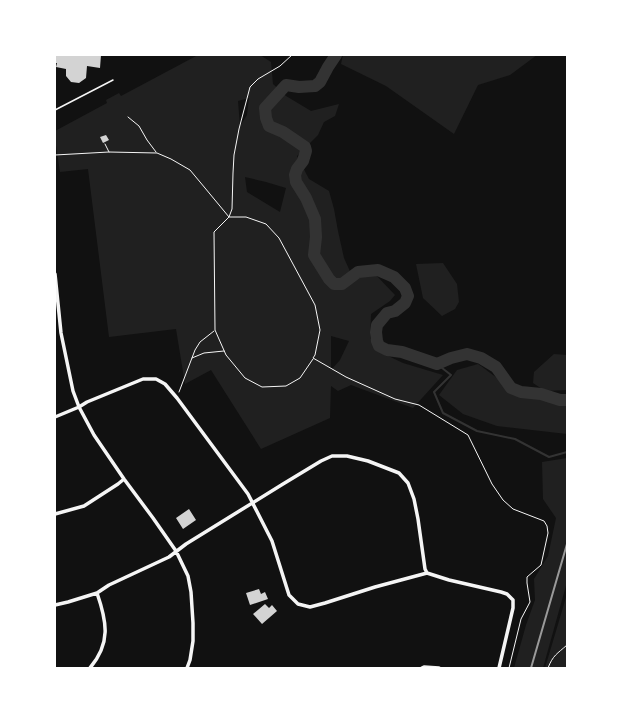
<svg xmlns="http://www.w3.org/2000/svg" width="622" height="723" viewBox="0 0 622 723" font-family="Montserrat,sans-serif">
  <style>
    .green { fill: #202020; fill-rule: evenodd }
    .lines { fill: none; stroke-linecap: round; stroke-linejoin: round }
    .stream { stroke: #333; stroke-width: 2 }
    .river { stroke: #333; stroke-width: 12 }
    .building { fill: #d3d3d3 }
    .path { stroke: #f5f5f5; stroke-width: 1 }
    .service { stroke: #f5f5f5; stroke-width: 1.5 }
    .minor { stroke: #f5f5f5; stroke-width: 3.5 }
    .rail { stroke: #9a9a9a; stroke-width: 2 }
  </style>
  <rect width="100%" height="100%" fill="#111"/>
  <!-- green -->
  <path class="green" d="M198 55H260L271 62 273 84 286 96 311 111 339 104 335 116 324 122 318 135 297 156 309 179 329 191 334 209 338 231 344 258 353 278 374 273 395 295 390 301 371 314 370 338 382 353 403 363 443 375 413 408 351 385 338 391 331 386 330 418 261 449 211 370 185 384 176 329 109 337 88 169 60 172 55 139V131L107 103 106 100 119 93 121 96ZM249 98 247 115 240 126 238 101ZM245 177 266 182 286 188 280 212 247 192ZM331 336 349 341 340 360 331 370Z
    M343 55H537L510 75 478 85 454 134 386 86 341 64Z
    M443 263 457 284 459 302 455 309 442 316 423 298 416 264Z
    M554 354 567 355V390L545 391 533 383 534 372Z
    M478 364C491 373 508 388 523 393 535 398 554 399 567 400V434L497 426 463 414 439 395 457 370Z
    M567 458V582L543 668H514L526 625 535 600 534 579 548 556 556 518 543 499 542 462Z
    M567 594V668H545Z"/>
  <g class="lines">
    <!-- stream -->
    <path class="stream" d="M437 364 451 375 434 392 443 413 477 431 515 439 549 457 567 452"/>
    <!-- river -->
    <path class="river" d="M336 55 328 67 320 82 315 86 299 87 286 85 265 108 266 118 269 126 283 132 305 147 306 151 303 161 297 169 295 175 296 182 306 198 315 219 316 237 314 255 329 279 334 284H342L358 272 378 270 394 277 405 288 408 296 405 303 395 311 387 313 377 325 376 332 377 341 379 346 387 350 402 352 437 364 451 358 467 354 481 358 496 367 511 388 521 392 541 394 560 400H567"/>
  </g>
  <!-- building -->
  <path class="building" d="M55 55H101L100 68 87 66 86 78 79 83 71 82 66 76V69L56 67 57 63H55Z
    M106 135 109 140 103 143 100 137Z
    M189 509 196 520 183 529 176 518Z
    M259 589 261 594 265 592 268 599 250 605 246 593Z
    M265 604 269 608 272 605 277 611 262 624 253 614Z"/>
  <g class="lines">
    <!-- path -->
    <path class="path" d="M292 55 280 66 258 79 250 87 239 129 234 155 233 173 232 209 229 217H246L266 224 279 238 315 305 320 330 315 355 313 358 346 377 395 399 419 405 468 435 492 484 503 500 513 509 544 521 547 526 548 533 541 565 527 577V583L530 602 521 619 509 668
      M128 117 139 126 147 140 156 152
      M105 144 109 152
      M55 155 109 152 157 153 171 159 190 170 205 188 229 217 214 232 215 330 226 355 245 378 262 387 286 386 300 378 313 359
      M192 358 204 353 224 351
      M179 392 195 350 200 342 214 331
      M548 668C553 655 557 654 567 645"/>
    <!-- service -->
    <path class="service" d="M55 110 113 80"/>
    <!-- minor -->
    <path class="minor" d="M55 274 61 333 73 391 79 407 94 435 124 479 153 518 176 551 188 576 191 592 193 623V641L190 660 187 668
      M55 417 79 407 87 402 143 379H156L165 384 177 398 248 494 272 541 289 595 298 604 310 607 325 603 375 587 427 573 449 580 501 592 507 594 513 600V608L499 668
      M55 514 84 506 118 484 124 479
      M55 605 68 602 97 593 109 585 169 557 186 544 283 484 321 461 332 456H347L368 461 399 473 408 483 414 499 418 519 425 569 427 573
      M90 668C111 643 107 622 97 593
      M422 668 424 667 439 668"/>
    <!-- rail -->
    <path class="rail" d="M531 668 567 544"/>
  </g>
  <!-- border -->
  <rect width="622" height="723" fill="none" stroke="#ffffff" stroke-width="112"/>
</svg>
